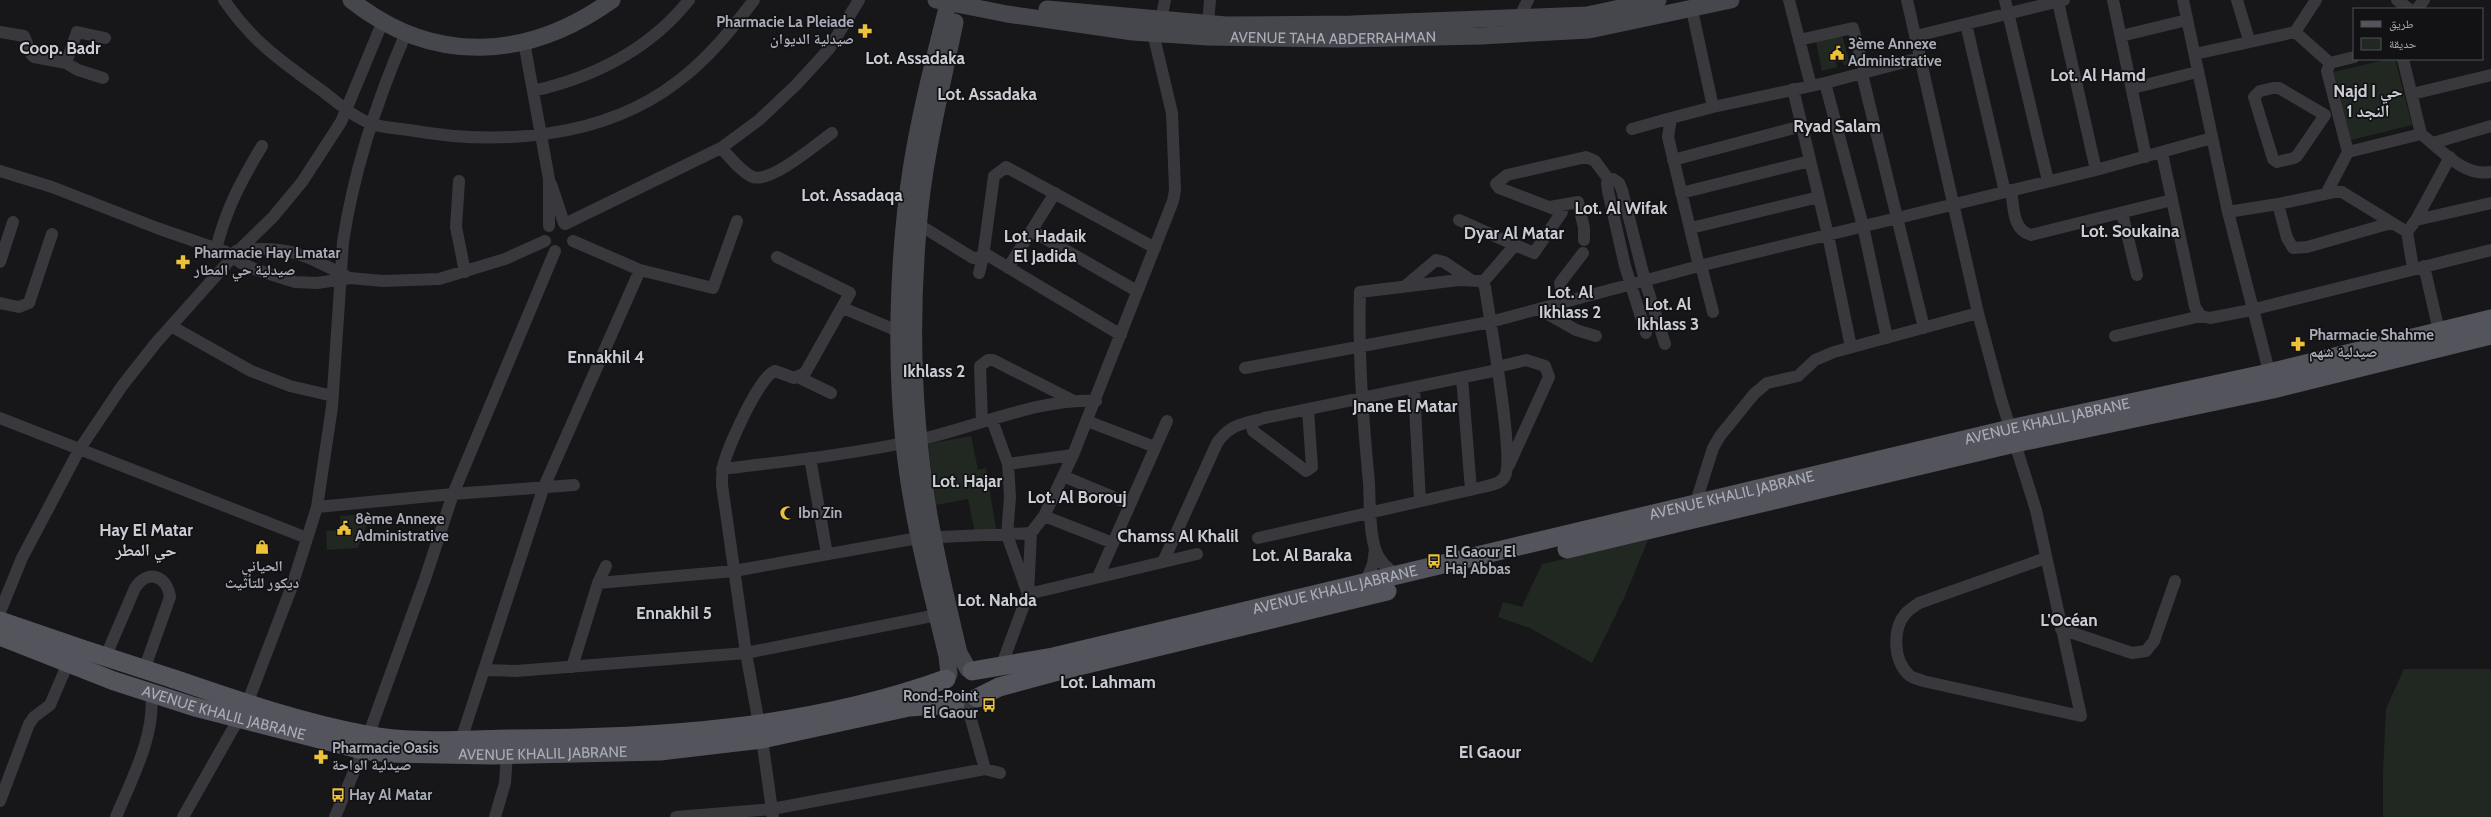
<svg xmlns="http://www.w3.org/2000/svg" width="2491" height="817" viewBox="0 0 2491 817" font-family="Cabin,'Noto Naskh Arabic',sans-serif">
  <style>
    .green { fill: #212822 }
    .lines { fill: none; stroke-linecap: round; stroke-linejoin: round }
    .street { stroke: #38383d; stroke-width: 12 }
    .secondary { stroke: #46474d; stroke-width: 17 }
    .primary { stroke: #54555c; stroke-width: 19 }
    .labels { text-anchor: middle; stroke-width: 3.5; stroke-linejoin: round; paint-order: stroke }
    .poi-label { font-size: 15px; font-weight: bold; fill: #a9acb8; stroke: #121214; text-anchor: start }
    .street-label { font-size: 15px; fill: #a9acb8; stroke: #121214 }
    .quarter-label { font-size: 17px; font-weight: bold; fill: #caccd4; stroke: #121214 }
  </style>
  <rect width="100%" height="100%" fill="#171719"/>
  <!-- green -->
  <path class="green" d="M1842 35 1850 64 1844 65 1842 61 1836 62 1837 67 1822 71 1816 41Z
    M2388 59H2395L2412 125 2351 140 2334 72Z
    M971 436 978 470 986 468 996 529 975 533 968 499 936 505 928 444Z
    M371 514 358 548 327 550 326 531 341 530 340 516Z
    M1648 540 1624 598 1592 663 1530 628 1498 617 1503 602 1522 607 1542 564Z
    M2404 669H2491V817H2383V773L2386 709Z"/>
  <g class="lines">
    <!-- street -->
    <path class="street" d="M224 0C253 43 284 63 325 93 339 104 355 118 372 124 384 128 397 128 409 130 498 146 603 139 677 82 708 59 731 30 754 0
      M1789 0 1811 86
      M1907 0 1978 313
      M2005 0 2048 181
      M2113 0 2146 157
      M2183 0 2228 212 2271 379
      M2237 0 2249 40
      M2397 0 2409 9
      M2058 2 2096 170
      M2417 9 2424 0
      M1692 10 1713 107
      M1519 18 1528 0
      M1161 20 1165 0
      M1208 23 1210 0
      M1966 24 2005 192
      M0 32 24 36 31 54 34 57 66 63
      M2295 32 2330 63
      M1916 36 2064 0
      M2121 36 2187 20
      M1799 40 1853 28 1865 73
      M524 42 549 179V226
      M2195 54 2295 32 2316 0
      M1862 74 1924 328
      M103 78 78 70 66 63 77 32 105 38
      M1825 83 1863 226 1887 338
      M2133 88 2197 72
      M2273 88H2279L2325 115 2297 156 2294 158 2277 162 2273 159 2254 97 2260 91Z
      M1793 89 1828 235 1851 347
      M533 91C595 77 649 50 689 0
      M2412 94 2491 75
      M1632 129 1671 118
      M2421 134C2441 149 2463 177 2491 172
      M2433 143 2491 126
      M721 148C729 156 742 173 753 177 771 183 815 145 832 133
      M2348 152 2421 134 2403 59
      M2162 153 2195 307 2201 316 2210 318 2251 310 2491 250
      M1673 160 1802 126
      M0 171 52 187 157 228 226 252 241 263 257 270 295 282 317 283 350 278 383 281 439 279 505 259 545 241
      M459 181 456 227 465 272
      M551 184 564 223
      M2011 190C2014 207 2012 230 2031 235L2172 200
      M2327 192 2348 152 2327 71 2330 63 2354 57
      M1681 193 1810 161
      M2278 204 2287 238 2293 248 2307 247 2391 223
      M1550 207 1578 202 1584 228V240
      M2228 212 2278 204 2335 192H2342L2407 232
      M2122 213 2137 275
      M1459 220 1515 245
      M2416 220 2491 203
      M565 224 721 148 759 120 796 85 829 49 859 0
      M918 224 973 258 983 257 994 176 1006 167 1155 248
      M1691 228 1819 197
      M1032 231 1137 291
      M573 241 640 270 713 288 737 221
      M216 249C226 209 241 181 262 146
      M236 251C285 244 303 254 346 276
      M984 253 1121 335
      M0 262 13 222
      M1701 265 1713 312
      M1699 266 1668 137 1671 118 1713 107 1825 83 1920 58
      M2424 266 2439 331
      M1008 268 1055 193
      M2413 268 2407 232 2416 220 2450 157
      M979 273 983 257
      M1483 282 1515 245 1534 253 1562 212 1499 188 1496 184 1507 175 1586 157 1595 161 1609 180
      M1404 287 1436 260 1444 262 1471 280
      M1564 302 1560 283 1583 253
      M0 303 19 307 29 303 52 234
      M843 308 905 334
      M1539 309 1576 330 1596 336
      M171 326 251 371 290 386 333 396
      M1646 333 1625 266 1608 191 1607 183 1613 179 1619 183 1622 190 1645 281 1665 344
      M2115 336 2201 316
      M1497 367 1526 360 1545 366 1549 377 1509 465
      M1245 368 1490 322 1699 266 2096 170 2212 138
      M798 377 831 393
      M1462 378 1471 490
      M1414 388 1420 501
      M1308 410 1312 467 1306 471 1253 431 1251 423 1264 418 1498 370
      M0 418 307 538
      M992 420 1008 464 1073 455
      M1087 421 1155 447
      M982 422 980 366 988 360H993L1074 401
      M810 458 827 554
      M1008 464 1010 497 1007 535 1028 594 1197 554
      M722 469C788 461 854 454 918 440 972 428 1043 397 1096 401
      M1063 476 1130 504
      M1695 505 1713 448 1720 436 1754 394 1767 383 1798 376 1815 360 1834 352 1978 313 2001 399 2036 510 2081 716 1923 681C1919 679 1912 678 1909 675 1893 660 1892 629 1906 613 1910 609 1915 606 1919 603L2046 558
      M317 507 453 494 574 485
      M1044 516 1113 543
      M1258 538 1483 487C1491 485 1501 484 1505 476 1515 458 1489 316 1485 287L1481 281 1459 280 1360 292C1358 356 1363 419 1369 483 1370 504 1369 529 1375 549 1379 561 1388 570 1399 576
      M1163 562 1217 443C1228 427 1239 424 1257 420
      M1098 577 1167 421
      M598 583 734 571 918 538 1031 533
      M1365 584 1373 564 1375 549
      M0 612 22 558 79 450 122 386 155 344 238 251 273 217 302 182 341 122 383 21
      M2061 629 2132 653 2146 651 2154 641 2175 581
      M105 658 135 588C147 569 167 575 170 597L144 670
      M572 667 598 583 606 566
      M1001 667 1028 594 1031 533 1044 516 1073 455 1173 201 1175 190 1172 113 1153 33
      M485 670 516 671 746 653 937 615
      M759 724 746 653 722 485C722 479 722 473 723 467 727 449 759 376 775 371L794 378 805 373 850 293 777 257
      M762 739 773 817
      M461 740 543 489 640 270
      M985 769 1000 773
      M0 801 29 724 34 717 50 705 68 663
      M116 817C132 778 156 735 151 692
      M183 817 247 704 292 586 317 507 332 407 343 242C354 169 377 100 406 33
      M335 817 363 750 425 579 453 494 555 251
      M495 817 505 783 507 755
      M676 817 772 809 985 769 967 705"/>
    <!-- secondary -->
    <g class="secondary">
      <path d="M351 0C434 66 528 60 612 0"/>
      <path id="s1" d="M936 0 1007 14 1133 32 1208 37 1343 39 1481 36 1589 30 1731 0"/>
      <path d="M949 0C935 56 920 112 911 170 898 257 895 355 904 443 911 515 930 585 947 656L949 674"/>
      <path d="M1047 9 1226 25 1351 24 1587 15 1658 0"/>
      <path d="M955 22C941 91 923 160 918 230 910 324 913 422 929 515 937 561 948 607 959 653L968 669"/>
    </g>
    <!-- primary -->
    <g class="primary">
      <path d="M1567 549 2015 443 2273 389 2491 335"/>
      <path d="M0 621C57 641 114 660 171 678 235 700 301 723 367 735 413 744 462 740 509 739 655 739 807 729 946 679"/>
      <path id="s2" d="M0 636 114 681 195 707 363 750 388 753 492 755 660 751 762 739 909 707 955 704"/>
      <path id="s3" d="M972 671 1053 657 2010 429 2269 373 2491 319"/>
      <path d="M977 698 999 687 1058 671 1387 591"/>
    </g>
  </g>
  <!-- icons -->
  <defs>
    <symbol id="pharmacy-bare" viewBox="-9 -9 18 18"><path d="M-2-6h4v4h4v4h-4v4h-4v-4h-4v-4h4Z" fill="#edc23a" stroke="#121214" stroke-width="2.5" paint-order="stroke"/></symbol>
    <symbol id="civic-bare" viewBox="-9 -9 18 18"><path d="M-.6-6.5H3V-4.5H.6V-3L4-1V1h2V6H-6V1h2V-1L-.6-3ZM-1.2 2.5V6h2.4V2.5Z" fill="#edc23a" stroke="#121214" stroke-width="2.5" paint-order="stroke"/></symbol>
    <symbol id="mosque-bare" viewBox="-9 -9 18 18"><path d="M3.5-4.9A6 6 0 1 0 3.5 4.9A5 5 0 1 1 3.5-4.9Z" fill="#edc23a" stroke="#121214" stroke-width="2.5" paint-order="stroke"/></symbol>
    <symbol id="shop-bare" viewBox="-9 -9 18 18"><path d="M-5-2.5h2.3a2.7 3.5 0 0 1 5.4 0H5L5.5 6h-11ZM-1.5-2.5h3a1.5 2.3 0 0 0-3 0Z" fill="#edc23a" stroke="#121214" stroke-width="2.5" paint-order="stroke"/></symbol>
    <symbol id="bus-bare" viewBox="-9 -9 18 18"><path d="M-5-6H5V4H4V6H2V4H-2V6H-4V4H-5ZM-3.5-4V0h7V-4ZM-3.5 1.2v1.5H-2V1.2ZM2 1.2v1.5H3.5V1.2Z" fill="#edc23a" stroke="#121214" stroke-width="2.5" paint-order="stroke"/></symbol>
  </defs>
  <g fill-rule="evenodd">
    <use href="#pharmacy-bare" x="855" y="21" width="20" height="20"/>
    <use href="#civic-bare" x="1827" y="43" width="20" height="20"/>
    <use href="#pharmacy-bare" x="173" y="252" width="20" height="20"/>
    <use href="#pharmacy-bare" x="2288" y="334" width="20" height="20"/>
    <use href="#mosque-bare" x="777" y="503" width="20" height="20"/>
    <use href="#civic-bare" x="334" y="518" width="20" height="20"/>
    <use href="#shop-bare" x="252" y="537" width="20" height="20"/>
    <use href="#bus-bare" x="1424" y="551" width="20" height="20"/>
    <use href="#bus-bare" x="979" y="695" width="20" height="20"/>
    <use href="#pharmacy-bare" x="311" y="747" width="20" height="20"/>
    <use href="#bus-bare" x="328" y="785" width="20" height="20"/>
  </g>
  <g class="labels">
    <!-- poi labels -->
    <g class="poi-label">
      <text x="854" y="27" text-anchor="end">Pharmacie La Pleiade<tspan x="854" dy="17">صيدلية الديوان</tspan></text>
      <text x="1848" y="49">3ème Annexe<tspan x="1848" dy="17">Administrative</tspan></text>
      <text x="194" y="258">Pharmacie Hay Lmatar<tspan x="194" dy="17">صيدلية حي المطار</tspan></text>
      <text x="2309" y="340">Pharmacie Shahme<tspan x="2309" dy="17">صيدلية شهم</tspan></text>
      <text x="798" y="518">Ibn Zin</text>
      <text x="355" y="524">8ème Annexe<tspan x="355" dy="17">Administrative</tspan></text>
      <text x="1445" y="557">El Gaour El<tspan x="1445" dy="17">Haj Abbas</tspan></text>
      <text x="262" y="571" text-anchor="middle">الحياني<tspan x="262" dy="17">ديكور للتأثيث</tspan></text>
      <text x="978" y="701" text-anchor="end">Rond-Point<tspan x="978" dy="17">El Gaour</tspan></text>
      <text x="332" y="753">Pharmacie Oasis<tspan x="332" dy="17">صيدلية الواحة</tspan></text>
      <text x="349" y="800">Hay Al Matar</text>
    </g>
    <!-- street labels -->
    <g class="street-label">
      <text dy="5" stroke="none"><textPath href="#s1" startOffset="400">AVENUE TAHA ABDERRAHMAN</textPath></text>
      <text dy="5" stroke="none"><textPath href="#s3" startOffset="1104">AVENUE KHALIL JABRANE</textPath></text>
      <text dy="5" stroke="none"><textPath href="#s3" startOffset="780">AVENUE KHALIL JABRANE</textPath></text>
      <text dy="5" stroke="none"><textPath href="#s3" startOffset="372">AVENUE KHALIL JABRANE</textPath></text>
      <text dy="5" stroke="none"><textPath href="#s2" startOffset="237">AVENUE KHALIL JABRANE</textPath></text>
      <text dy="5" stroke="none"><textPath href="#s2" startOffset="561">AVENUE KHALIL JABRANE</textPath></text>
    </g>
    <!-- quarter labels -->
    <g class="quarter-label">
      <text x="60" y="54">Coop. Badr</text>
      <text x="915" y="64">Lot. Assadaka</text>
      <text x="2098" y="81">Lot. Al Hamd</text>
      <text x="2368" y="97">Najd I حي<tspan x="2368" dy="20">النجد 1</tspan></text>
      <text x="987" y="100">Lot. Assadaka</text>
      <text x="1837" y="132">Ryad Salam</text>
      <text x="852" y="201">Lot. Assadaqa</text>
      <text x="1621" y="214">Lot. Al Wifak</text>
      <text x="2130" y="237">Lot. Soukaina</text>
      <text x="1514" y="239">Dyar Al Matar</text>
      <text x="1045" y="242">Lot. Hadaik<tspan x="1045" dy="20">El Jadida</tspan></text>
      <text x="1570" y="298">Lot. Al<tspan x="1570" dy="20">Ikhlass 2</tspan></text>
      <text x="1668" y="310">Lot. Al<tspan x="1668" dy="20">Ikhlass 3</tspan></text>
      <text x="606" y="363">Ennakhil 4</text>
      <text x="934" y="377">Ikhlass 2</text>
      <text x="1405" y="412">Jnane El Matar</text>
      <text x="967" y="487">Lot. Hajar</text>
      <text x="1077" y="503">Lot. Al Borouj</text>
      <text x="146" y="536">Hay El Matar<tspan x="146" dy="20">حي المطر</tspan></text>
      <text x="1178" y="542">Chamss Al Khalil</text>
      <text x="1302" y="561">Lot. Al Baraka</text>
      <text x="997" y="606">Lot. Nahda</text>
      <text x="674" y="619">Ennakhil 5</text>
      <text x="2069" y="626">L'Océan</text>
      <text x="1108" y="688">Lot. Lahmam</text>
      <text x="1490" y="758">El Gaour</text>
    </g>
  </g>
  <!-- legend -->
  <rect x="2353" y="8" width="130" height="52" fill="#121214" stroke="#4e5056"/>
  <rect x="2361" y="21" width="20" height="6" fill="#54555c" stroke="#4e5056"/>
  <text x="2389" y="28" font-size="12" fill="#a9acb8">طريق</text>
  <rect x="2361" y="38" width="20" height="12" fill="#212822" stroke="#4e5056"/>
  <text x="2389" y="48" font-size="12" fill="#a9acb8">حديقة</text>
</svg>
